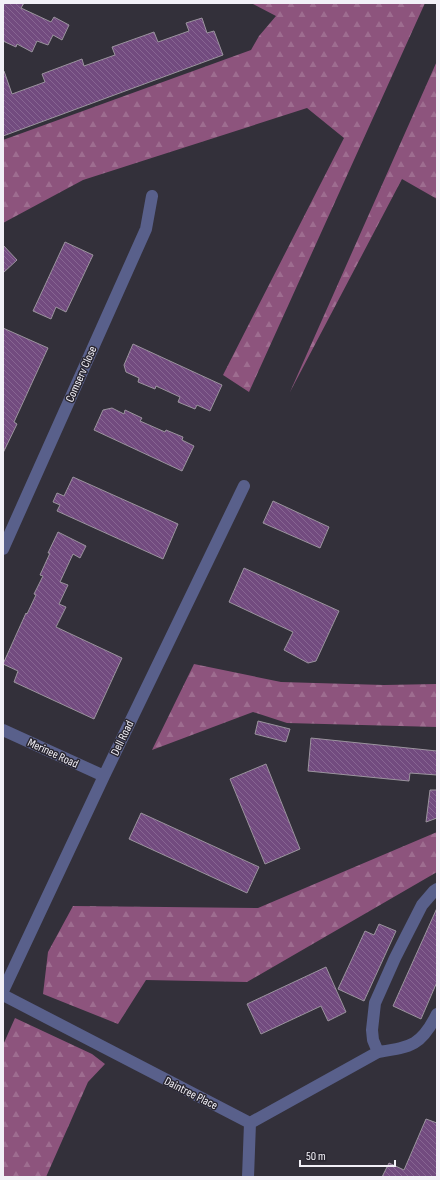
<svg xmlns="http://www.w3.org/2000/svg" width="440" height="1180" viewBox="0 0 440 1180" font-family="'Sofia Sans Condensed',sans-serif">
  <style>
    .forest { fill: url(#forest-firs) }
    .building { fill: url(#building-back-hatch); stroke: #9b949e }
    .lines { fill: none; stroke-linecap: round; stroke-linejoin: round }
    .minor { stroke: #59608b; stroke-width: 12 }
    .labels { text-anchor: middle; stroke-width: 3; stroke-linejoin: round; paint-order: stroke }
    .street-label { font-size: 12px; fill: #f2f0f7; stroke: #292630 }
  </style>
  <defs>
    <pattern id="forest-firs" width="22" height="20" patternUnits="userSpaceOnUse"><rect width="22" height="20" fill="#8d547d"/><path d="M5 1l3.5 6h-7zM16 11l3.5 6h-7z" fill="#9e6d90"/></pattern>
    <pattern id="building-back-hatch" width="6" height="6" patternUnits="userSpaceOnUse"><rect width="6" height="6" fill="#724b7f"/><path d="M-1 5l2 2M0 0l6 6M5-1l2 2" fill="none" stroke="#876592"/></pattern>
  </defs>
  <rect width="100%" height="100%" fill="#33303a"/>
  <!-- forest -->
  <path class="forest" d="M251 3H425L249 392 223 375 344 138 307 108 83 180 3 223V140L251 50 259 36 276 16Z
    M437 61V199L402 179 290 392Z
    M194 664 281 682 384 685 437 684V727L287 723 253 712 152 750Z
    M437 832V872L247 982 146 980 118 1024 43 994 48 952 73 906 258 908Z
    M15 1018 92 1054 105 1064 88 1082 46 1177H3V1045Z"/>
  <!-- building -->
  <path class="building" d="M3 3H24L21 8 51 22 54 17 69 25 62 40 53 35 48 45 37 41 32 52 17 44 16 47 3 41Z
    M202 18 207 33 214 31 223 55 3 136V72L4 71 12 94 45 82 42 74 82 59 84 66 115 55 112 47 154 32 158 42 189 31 186 23Z
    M65 242 93 255 66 312 56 307 51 319 33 311Z
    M3 245 17 260 3 273Z
    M3 328 48 348 14 422 17 424 3 453Z
    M133 344 222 385 210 411 197 405 195 409 178 402 180 397 156 386 155 389 138 382 139 378 126 372 124 365Z
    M112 408 124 414 125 410 142 418 140 421 165 432 166 430 183 437 182 440 194 446 182 471 94 430 103 410Z
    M73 477 178 524 163 559 57 511 60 505 53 502 57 493 64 496Z
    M273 501 329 527 320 548 263 523Z
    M58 532 86 546 80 558 73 554 60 582 68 585 59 604 66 607 56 627 122 658 94 719 14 682 18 671 3 664 26 613 27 614 36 595 34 594 43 576 40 575 50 553H48Z
    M244 568 339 611 316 661 308 663 284 650 293 632 229 602Z
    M258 721 290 729 286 742 255 734Z
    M311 738 437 751V775L410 773 409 781 308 771Z
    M266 764 300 849 265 864 230 779Z
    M430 790H437V818L426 822Z
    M141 813 259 867 247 893 129 839Z
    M437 908V982L421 1019 393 1006Z
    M379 924 396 931 364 1001 338 989 365 931 374 935Z
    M326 967 346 1012 328 1021 321 1006 261 1034 247 1004Z
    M426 1119 437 1123V1177H382L389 1163 404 1170Z"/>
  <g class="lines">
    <!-- minor -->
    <path class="minor" d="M3 549 146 229 152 196
      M3 730 104 776
      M3 991 104 776 244 486
      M3 995 250 1123 378 1052C411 1047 421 1046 437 1014
      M378 1052 373 1040 372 1030 375 1003 395 958 422 905 434 891 437 889
      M248 1177 250 1123"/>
  </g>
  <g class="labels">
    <!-- street labels -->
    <g class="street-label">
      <text transform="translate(81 374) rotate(-66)" y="4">Comserv Close</text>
      <text transform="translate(122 738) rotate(-64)" y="4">Dell Road</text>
      <text transform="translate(53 753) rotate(25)" y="4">Merinee Road</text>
      <text transform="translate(191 1093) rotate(27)" y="4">Daintree Place</text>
    </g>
  </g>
  <!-- border -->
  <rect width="440" height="1180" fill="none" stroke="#f2f0f7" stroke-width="8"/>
  <!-- scale -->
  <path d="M300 1160v6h95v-6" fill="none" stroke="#f2f0f7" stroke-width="2"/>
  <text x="306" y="1160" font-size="12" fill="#f2f0f7" stroke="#292630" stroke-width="3" paint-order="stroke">50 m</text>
</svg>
